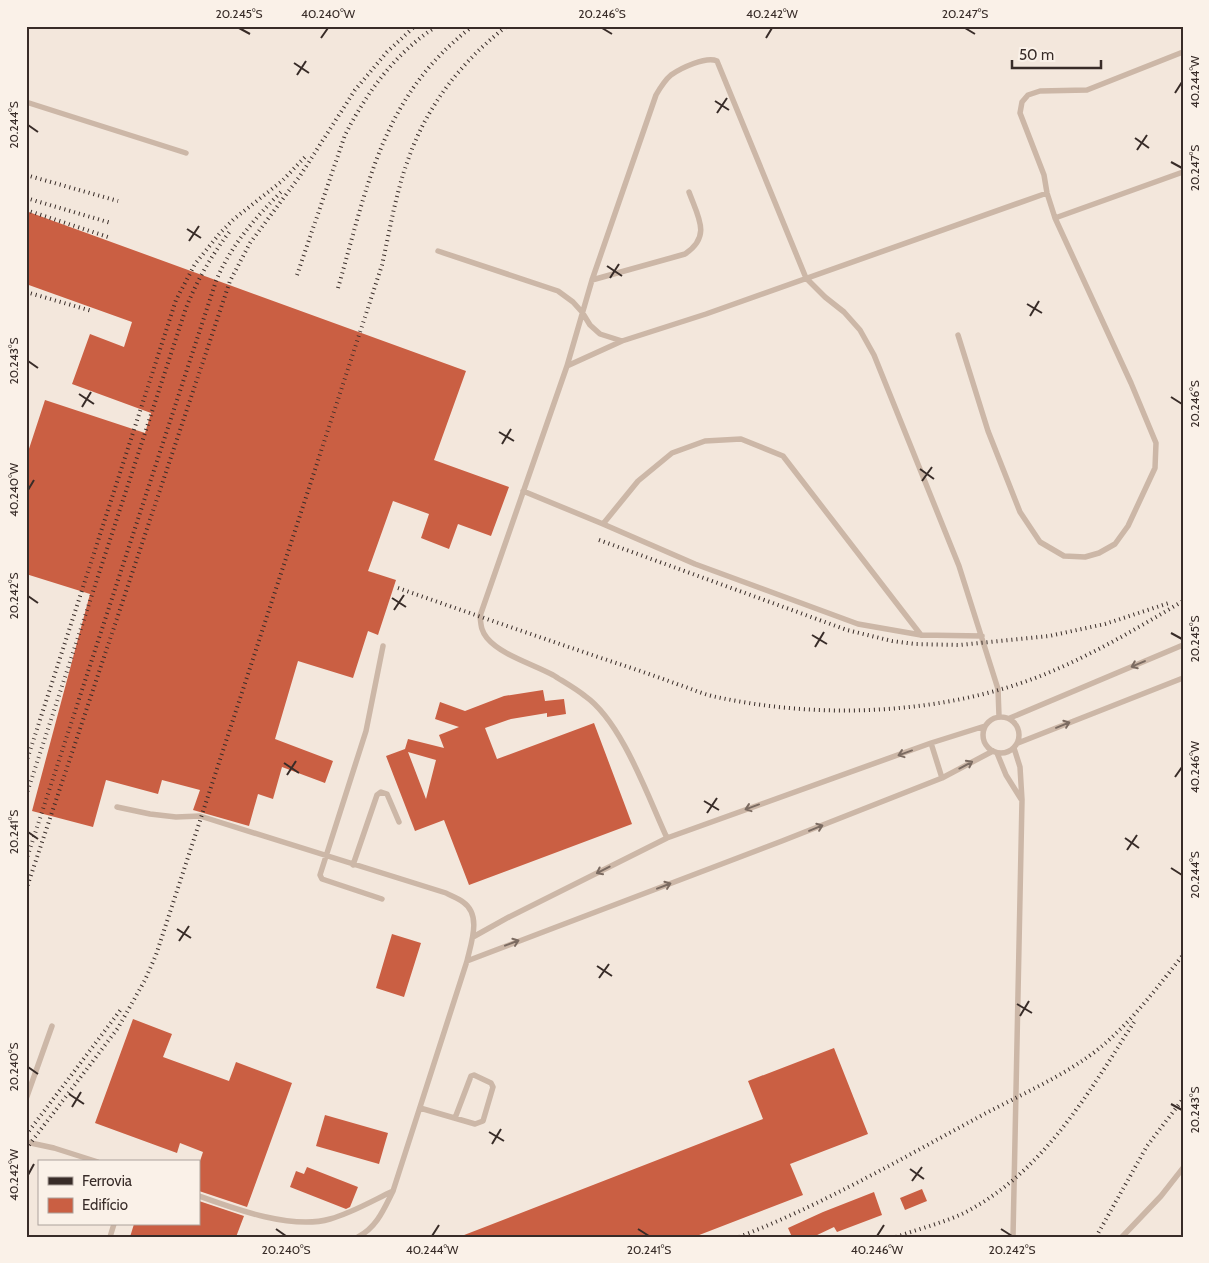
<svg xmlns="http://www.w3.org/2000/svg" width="1209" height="1263" viewBox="0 0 1209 1263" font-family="Cabin,sans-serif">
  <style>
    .building { fill: #ca5f43; fill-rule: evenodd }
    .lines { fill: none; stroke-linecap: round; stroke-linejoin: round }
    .service { stroke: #ccb7a7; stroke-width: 5.5 }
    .rail { stroke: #382c28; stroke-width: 4; stroke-dasharray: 1 4; stroke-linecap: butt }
    .oneway { stroke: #7b6b61 }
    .ticks { fill: none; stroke: #382c28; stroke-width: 2 }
    .neatline { fill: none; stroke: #382c28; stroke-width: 2 }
    .ticks-label { font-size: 12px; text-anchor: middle; fill: #382c28 }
  </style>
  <rect width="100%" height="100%" fill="#f3e7dc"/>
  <!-- building -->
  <path class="building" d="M26 211 466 371 434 460 509 487 491 536 458 524 449 549 421 538 429 514 393 501 368 571 396 580 378 635 368 631 353 678 298 661 275 739 333 761 325 783 282 767 273 799 258 794 249 826 193 810 200 790 162 780 158 794 106 780 93 827 32 811 90 594 26 574V458L45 400 145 433 151 413 72 384 90 334 124 347 132 322 26 284Z
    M543 690 545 701 564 699 566 714 547 717V713L511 719 485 728 497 759 594 723 632 824 469 885 444 820 415 831 386 756 405 749 408 739 444 748 439 735 459 727 435 719 440 702 465 711 504 696ZM408 752 436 760 426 799Z
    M392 934 421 943 404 997 376 988Z
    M133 1019 172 1034 163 1057 229 1081 236 1062 292 1083 247 1207 199 1191V1164L203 1152 180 1143 177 1153 95 1123Z
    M834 1048 868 1134 790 1164 803 1195 694 1237H459L763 1119 748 1081Z
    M325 1115 388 1133 379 1164 316 1146Z
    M307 1167 358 1187 350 1207 346 1209 290 1187 296 1171 304 1174Z
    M922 1189 927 1201 905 1210 900 1198Z
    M874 1192 882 1215 837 1232 834 1227 813 1237H792L788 1228 823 1212Z
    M199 1201 244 1216 236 1237H130L134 1224H199Z"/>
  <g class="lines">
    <!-- service -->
    <path class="service" d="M26 102 186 153
      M1055 218 1183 172
      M438 251 558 291 573 302 582 312 590 325 600 334 622 341
      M592 280 685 254C712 236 698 217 689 192
      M958 335 988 431 1020 512 1040 542 1064 556 1085 557 1099 553 1115 544 1128 526 1155 468 1156 443 1131 383 1055 218 1047 193 1044 175 1020 113 1022 102 1028 95 1040 91 1087 90 1183 52
      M567 366 622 341 706 314 1047 193
      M523 491 603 524 638 481 672 453 705 441 741 439 783 456 921 635
      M603 524 695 564 858 624 921 635 982 636
      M983 735a18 18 0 1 1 36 0a18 18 0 1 1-36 0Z
      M1010 718 1183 645
      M931 743 942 778
      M1018 743 1183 678
      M997 753 1006 775 1021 799
      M117 807 150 814 176 817 200 816 446 893C451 896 458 898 463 902 482 915 471 943 467 961L393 1191C384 1209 377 1227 358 1237
      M667 838C648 797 622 722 585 696 575 688 564 682 553 675 533 664 501 655 487 638 481 631 481 625 480 616L567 366 592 280 656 95C660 88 665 80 671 75 681 68 706 56 717 61L806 278 825 297 844 312 860 330 874 355 959 566 998 689 999 716
      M353 865 377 795 381 792 387 794 399 822
      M382 899 322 879 320 875 366 731 383 646
      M473 937 509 917 667 838 931 743 985 726
      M467 961 782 841 942 778 993 751
      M26 1099 52 1026
      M420 1108 475 1124 483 1121 493 1087 491 1083 474 1075 471 1076 455 1118
      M26 1142 54 1148 98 1162
      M199 1196C235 1209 292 1230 330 1219 352 1213 372 1201 393 1191
      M110 1237 114 1224
      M1013 1237 1022 800 1020 767 1014 748
      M1122 1237 1161 1196 1183 1168"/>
    <!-- rail -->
    <path class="rail" d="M26 175 118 201
      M26 198 111 223
      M26 210 108 237
      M297 275 345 135C367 92 396 52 437 26
      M338 288C368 185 382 95 473 26
      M26 292 92 311
      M599 540 847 630 892 641 915 644 959 645 1049 636 1105 624 1169 603
      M398 588C469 613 539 637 610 661 632 668 655 676 677 684 689 688 700 693 712 696 818 720 942 715 1043 675 1092 655 1138 628 1183 601
      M26 763 176 300 195 264 220 233 234 219 282 181 307 155
      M26 796 186 308C197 280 212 255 230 231
      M26 861 216 281C231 245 255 218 283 190
      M26 890 230 281 250 243 300 176 355 90 387 52 415 26
      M26 1135 122 1008
      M26 1149 118 1028 145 980 156 955 382 265C390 229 396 192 409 157 428 104 463 60 507 26
      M739 1237C822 1205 899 1160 977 1118 1017 1096 1059 1079 1096 1051 1130 1024 1156 989 1183 955
      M896 1237C918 1229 943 1223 964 1213 1044 1172 1089 1092 1136 1019
      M1096 1237 1147 1146 1183 1099"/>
  </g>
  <!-- one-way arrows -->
  <defs><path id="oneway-shaft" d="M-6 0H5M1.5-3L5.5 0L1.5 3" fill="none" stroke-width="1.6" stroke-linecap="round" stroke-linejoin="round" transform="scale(1.25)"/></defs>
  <g class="oneway">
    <use href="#oneway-shaft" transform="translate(1138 664) rotate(157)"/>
    <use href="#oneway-shaft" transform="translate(1063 725) rotate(-22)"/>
    <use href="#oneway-shaft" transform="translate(905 753) rotate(160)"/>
    <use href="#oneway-shaft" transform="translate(966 765) rotate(-28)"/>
    <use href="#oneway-shaft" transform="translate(752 807) rotate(160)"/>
    <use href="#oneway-shaft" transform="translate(816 828) rotate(-22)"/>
    <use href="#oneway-shaft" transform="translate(603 870) rotate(153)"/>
    <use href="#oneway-shaft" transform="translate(664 886) rotate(-21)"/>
    <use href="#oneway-shaft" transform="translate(512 943) rotate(-21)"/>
  </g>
  <!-- ticks -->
  <path class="ticks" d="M239 28 250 34M602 28 612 34M965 28 975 34M321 38 328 28M766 38 772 28M294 63 309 73M297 75 306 61M1175 93 1182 82M715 101 729 110M717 113 727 98M28 125 38 132M1135 138 1149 148M1137 150 1147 135M1171 162 1182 168M187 229 201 238M189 241 199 226M607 266 622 276M610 278 619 264M1027 304 1042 313M1030 316 1039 301M28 361 38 368M79 394 94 404M1171 397 1182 404M82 407 91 392M499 432 514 441M502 444 511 429M920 469 934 479M922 481 932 467M28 490 34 480M28 596 38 603M392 598 406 607M394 610 404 595M1171 633 1182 639M812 635 827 644M815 647 824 632M284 763 299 773M287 775 296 761M1175 777 1182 767M704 801 719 810M707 813 717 798M28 832 38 839M1125 838 1139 848M1127 850 1137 835M1171 868 1182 875M177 929 191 938M179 941 189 926M597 966 612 976M599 978 609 964M1017 1004 1032 1013M1020 1016 1029 1001M28 1067 38 1074M69 1094 84 1104M1171 1104 1182 1110M72 1107 81 1092M489 1132 504 1141M492 1144 501 1129M910 1169 924 1179M28 1175 34 1164M912 1181 922 1167M276 1229 286 1236M638 1229 649 1236M1001 1229 1012 1236M432 1236 439 1225M877 1236 884 1225"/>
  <!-- border -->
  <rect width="1209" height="1263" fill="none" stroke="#faf1e8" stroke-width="55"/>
  <!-- legend -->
  <rect x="38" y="1160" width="162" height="65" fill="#faf1e8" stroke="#aca29b"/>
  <rect x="48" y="1177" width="25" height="8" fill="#382c28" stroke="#aca29b"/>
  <text x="82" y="1186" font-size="15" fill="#382c28">Ferrovia</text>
  <rect x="48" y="1198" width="25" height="15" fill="#ca5f43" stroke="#aca29b"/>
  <text x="82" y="1210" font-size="15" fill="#382c28">Edifício</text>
  <!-- scale -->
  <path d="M1012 60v8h89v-8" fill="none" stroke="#382c28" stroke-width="2.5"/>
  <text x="1019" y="60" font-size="15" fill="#382c28" stroke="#faf1e8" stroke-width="4" paint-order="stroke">50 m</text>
  <rect x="28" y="28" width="1154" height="1208" class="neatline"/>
  <g class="ticks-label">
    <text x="239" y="18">20.245°S</text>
    <text x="328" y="18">40.240°W</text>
    <text x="602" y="18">20.246°S</text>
    <text x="772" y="18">40.242°W</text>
    <text x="965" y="18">20.247°S</text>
    <text transform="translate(1195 82) rotate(-90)" y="4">40.244°W</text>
    <text transform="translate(14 125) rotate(-90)" y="4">20.244°S</text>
    <text transform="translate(1195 168) rotate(-90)" y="4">20.247°S</text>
    <text transform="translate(14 361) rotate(-90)" y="4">20.243°S</text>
    <text transform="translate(1195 404) rotate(-90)" y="4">20.246°S</text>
    <text transform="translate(14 490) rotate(-90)" y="4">40.240°W</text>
    <text transform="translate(14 596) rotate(-90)" y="4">20.242°S</text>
    <text transform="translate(1195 639) rotate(-90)" y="4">20.245°S</text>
    <text transform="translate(1195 767) rotate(-90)" y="4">40.246°W</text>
    <text transform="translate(14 832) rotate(-90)" y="4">20.241°S</text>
    <text transform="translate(1195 875) rotate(-90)" y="4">20.244°S</text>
    <text transform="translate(14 1067) rotate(-90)" y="4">20.240°S</text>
    <text transform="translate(1195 1110) rotate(-90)" y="4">20.243°S</text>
    <text transform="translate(14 1175) rotate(-90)" y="4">40.242°W</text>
    <text x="286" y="1254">20.240°S</text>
    <text x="432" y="1254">40.244°W</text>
    <text x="649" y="1254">20.241°S</text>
    <text x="877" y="1254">40.246°W</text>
    <text x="1012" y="1254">20.242°S</text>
  </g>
</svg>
